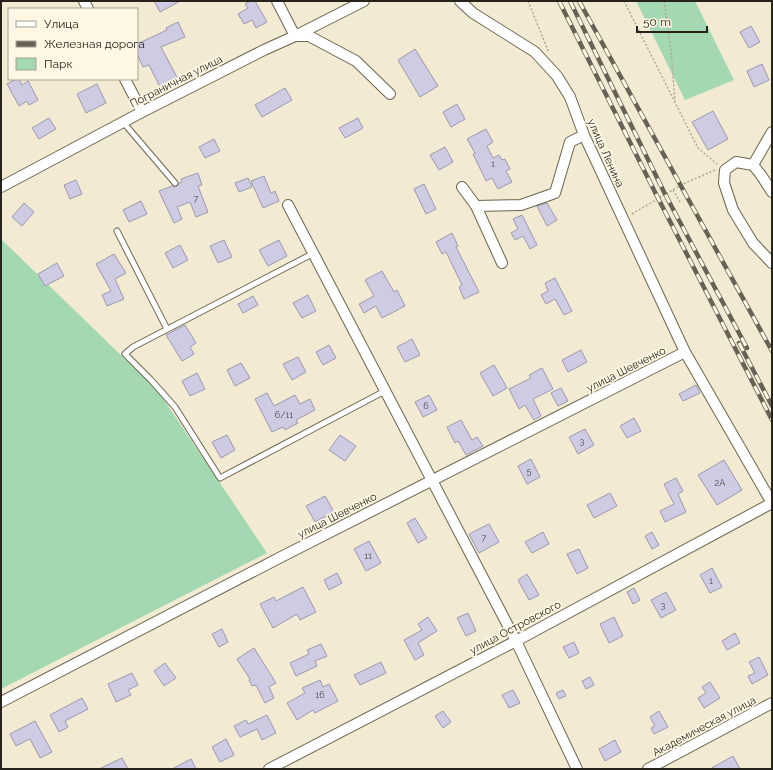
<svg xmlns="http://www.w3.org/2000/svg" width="773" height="770" viewBox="0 0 773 770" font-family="Raleway,sans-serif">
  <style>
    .green { fill: #a3d8b3 }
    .building { fill: #cecbe2; stroke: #9c99af }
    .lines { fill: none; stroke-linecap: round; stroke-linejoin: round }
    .service-casing { stroke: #6b644f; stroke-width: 7 }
    .minor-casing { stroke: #6b644f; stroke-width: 12 }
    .path { stroke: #aea895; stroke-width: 1.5; stroke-dasharray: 2 2; stroke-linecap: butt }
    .service { stroke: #fff; stroke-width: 5 }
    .minor { stroke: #fff; stroke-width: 10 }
    .rail-casing { stroke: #676255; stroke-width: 4.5 }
    .rail { stroke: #fef7e4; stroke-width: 3; stroke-dasharray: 9; stroke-linecap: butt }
    .labels { text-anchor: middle; stroke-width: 3.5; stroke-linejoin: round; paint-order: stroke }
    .number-label { font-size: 9px; fill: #514d4d }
    .street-label { font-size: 11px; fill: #27231b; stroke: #fef7e4 }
  </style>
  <rect width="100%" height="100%" fill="#f2ead2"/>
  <!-- green -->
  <path class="green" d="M636 1H695L734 80 685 100Z
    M1 239 158 391 267 553 1 689Z"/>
  <!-- building -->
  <path class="building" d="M154 1H180L160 12Z
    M250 1H255L267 22 256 28 252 20 244 24 238 14 248 8 245 4Z
    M178 22 185 37 161 47 178 79 160 87 149 65 143 67 137 54V44L167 30 166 28Z
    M751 26 760 42 749 48 740 32Z
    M415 49 438 86 420 97 398 60Z
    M762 64 769 80 754 87 747 71Z
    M16 79H19L22 85 28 81 38 100 29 105 27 101 19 106 7 84Z
    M97 84 106 103 86 113 77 94Z
    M285 88 292 100 262 117 255 105Z
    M457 104 465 119 451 127 443 112Z
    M713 111 728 139 708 150 692 122Z
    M49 118 56 129 39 139 32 128Z
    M358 118 363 128 345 138 339 128Z
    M486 129 493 142 487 146 493 158 499 155 502 160 505 159 510 169 506 171 512 182 498 189 492 178 486 181 473 154 475 153 467 139Z
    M214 139 220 151 205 158 199 147Z
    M445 147 453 162 439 170 430 155Z
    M198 173 202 185 198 186 208 212 196 217 190 202 177 207 182 219 174 223 159 191 172 186H177L179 183 182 182 181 179Z
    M264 176 271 193 275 191 279 201 263 208 251 181Z
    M248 178 252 187 239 192 235 183Z
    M76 180 82 194 70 199 64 185Z
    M424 184 436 209 426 214 414 189Z
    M141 201 147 214 129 222 123 210Z
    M24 203 34 212 22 226 12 217Z
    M547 203 557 220 547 226 537 206Z
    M522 215 537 245 530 249 523 236 515 240 511 233 518 229 513 219Z
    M452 233 458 246 456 247 479 292 464 299 459 287 462 285 446 252 442 254 436 242Z
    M224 240 232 257 218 263 210 246Z
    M279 240 287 256 268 266 259 250Z
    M180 245 188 260 173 268 165 253Z
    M114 254 126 273 115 279 124 299 107 306 102 295 111 291 96 264Z
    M57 263 64 276 45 286 38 274Z
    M382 271 394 292 397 290 405 306 382 318 376 306 364 313 359 304 374 296 365 280Z
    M555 278 572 311 564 315 555 299 546 304 541 295 548 291 545 283Z
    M308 295 316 311 302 318 293 303Z
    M253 296 258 305 243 313 238 304Z
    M185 325 196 343 190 347 194 354 182 361 166 335Z
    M412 339 420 355 405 362 397 347Z
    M329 345 336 358 323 365 316 352Z
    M581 350 587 362 568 372 562 360Z
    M298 357 306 372 292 380 283 364Z
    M241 363 250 378 235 386 227 370Z
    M494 365 507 388 493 396 480 373Z
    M542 368 553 389 533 399 541 416 534 420 525 405 519 409 509 389 531 378 529 375Z
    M197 373 205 389 190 396 182 381Z
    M696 385 700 393 683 401 679 394Z
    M561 388 568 401 558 406 551 393Z
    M267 393 274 406 295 395 300 404 310 399 315 410 296 420 298 423 285 430 283 427 272 432 255 399Z
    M429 395 437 410 423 417 415 402Z
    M634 418 641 431 627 438 620 426Z
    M461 420 472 440 477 437 483 446 466 455 458 441 455 443 447 427Z
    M585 429 594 445 578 454 569 437Z
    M227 435 235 450 221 458 212 442Z
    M340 435 356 446 345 461 329 450Z
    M531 459 540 477 527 484 518 466Z
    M724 460 742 490 717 505 698 475Z
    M676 478 683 491 678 494 686 512 665 522 660 511 674 504 664 484Z
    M610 493 617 506 594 518 587 505Z
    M325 496 334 512 315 522 306 506Z
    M415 518 427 538 418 543 407 523Z
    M489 524 499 542 479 553 469 534Z
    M543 532 549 544 532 553 525 542Z
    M652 532 659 545 652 549 645 536Z
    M369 541 381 563 366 571 354 549Z
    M579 549 588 568 577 574 567 554Z
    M712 568 722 587 710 593 700 575Z
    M337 573 342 583 329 590 324 580Z
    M527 574 539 595 529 600 518 580Z
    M303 587 316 612 300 620 297 614 273 628 260 604 274 597 276 601Z
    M634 588 640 600 633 604 627 592Z
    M666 592 676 610 661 618 651 600Z
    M468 613 476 631 466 636 457 618Z
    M428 617 437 631 418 643 424 655 415 660 404 640 422 630 418 624Z
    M614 617 623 636 609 643 600 624Z
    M222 629 228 642 219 647 212 634Z
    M735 633 740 643 727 650 722 641Z
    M574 642 579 653 569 658 563 647Z
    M321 644 327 656 315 661 317 666 296 676 290 663 309 654 307 650Z
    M254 648 276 683 269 687 274 698 265 703 256 685 252 686 249 680 250 679 237 659Z
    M759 657 768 675 752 684 748 676 755 673 749 662Z
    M381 662 386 673 360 685 354 675Z
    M165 663 176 678 164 686 154 671Z
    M132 673 138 685 128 690 131 695 116 702 108 684Z
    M590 677 594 685 586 689 582 681Z
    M320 680 323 687 329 684 338 701 315 713 313 710 297 720 287 703 305 693 302 688Z
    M710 682 720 698 704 708 698 698 706 693 702 687Z
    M513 690 520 703 509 708 502 695Z
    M563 690 566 696 559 699 556 693Z
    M82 698 88 709 65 721 68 727 59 732 50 715Z
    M443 711 451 722 443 728 435 716Z
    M659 711 668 727 654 734 651 728 655 726 650 717Z
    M267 715 276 733 262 740 257 729 240 737 234 726 246 720 248 724Z
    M35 721 52 752 40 758 30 739 16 746 10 734Z
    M226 739 234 755 220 762 212 747Z
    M615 740 621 752 605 761 599 749Z
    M733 756 740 769H710Z
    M122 758 128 769H99Z
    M191 759 196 769H172Z"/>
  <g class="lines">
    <defs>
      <path id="service" d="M123 122 175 183
        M117 231 167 329
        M314 253 133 347 125 354 151 380 175 407 220 478 383 392"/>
      <path id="minor" d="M84 1 88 9
        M277 1 295 36H309L356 61 390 94
        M460 1 473 13 535 52 557 76 570 97 584 135 685 352 772 503
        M125 79 142 112
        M753 165 772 132
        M1 187 142 112 264 50 295 36 364 1
        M462 187 476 206 502 263
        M772 192 761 175 753 165 736 162 725 170 724 183 733 210 753 243 772 263
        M288 205 516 641 577 769
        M476 206 521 205 555 193 570 142 584 135
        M1 702 283 556 685 352
        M269 769 516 641 772 503
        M648 769 772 703"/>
    </defs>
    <!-- service casing -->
    <use href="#service" class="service-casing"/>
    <!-- minor casing -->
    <use href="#minor" class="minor-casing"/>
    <!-- path -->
    <path class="path" d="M528 1 549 53
      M624 1 698 148 717 164
      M664 1 671 51 675 102
      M673 190 680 202
      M632 214 681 185 715 170"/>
    <!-- service -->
    <use href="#service" class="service"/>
    <!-- minor -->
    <use href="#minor" class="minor"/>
    <defs>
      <path id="rail" d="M559 1 658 198 772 420
        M570 1 665 194 747 348
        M579 1 772 351
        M739 343 772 406"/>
    </defs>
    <!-- rail casing -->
    <use href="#rail" class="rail-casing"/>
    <!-- rail -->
    <use href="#rail" class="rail"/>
  </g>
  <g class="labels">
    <!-- number labels -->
    <g class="number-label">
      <text x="493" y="167">1</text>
      <text x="196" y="202">7</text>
      <text x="426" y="409">6</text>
      <text x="284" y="418">6/11</text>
      <text x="582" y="444">3</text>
      <text x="529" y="474">5</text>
      <text x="720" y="486">2А</text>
      <text x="484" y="541">7</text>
      <text x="368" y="559">11</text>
      <text x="711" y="584">1</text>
      <text x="663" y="608">3</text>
      <text x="320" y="698">16</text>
    </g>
    <!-- street labels -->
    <g class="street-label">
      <text transform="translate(176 81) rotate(-27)" y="4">Пограничная улица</text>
      <text transform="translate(606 153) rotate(66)" y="4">улица Ленина</text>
      <text transform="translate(626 369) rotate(-27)" y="4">улица Шевченко</text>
      <text transform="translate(337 515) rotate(-27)" y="4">улица Шевченко</text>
      <text transform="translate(515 627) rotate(-28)" y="4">улица Островского</text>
      <text transform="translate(704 726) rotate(-28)" y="4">Академическая улица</text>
    </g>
  </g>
  <!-- border -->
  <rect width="773" height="770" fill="none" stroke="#27231b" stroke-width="4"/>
  <!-- legend -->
  <rect x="8" y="8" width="130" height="72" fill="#fef7e4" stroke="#a8a294"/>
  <rect x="16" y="21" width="20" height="6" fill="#ffffff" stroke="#a8a294"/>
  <text x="44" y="28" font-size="12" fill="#27231b">Улица</text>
  <rect x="16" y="41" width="20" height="6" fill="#676255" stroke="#a8a294"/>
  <text x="44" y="48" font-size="12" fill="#27231b">Железная дорога</text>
  <rect x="16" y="58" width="20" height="12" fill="#a3d8b3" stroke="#a8a294"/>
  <text x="44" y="68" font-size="12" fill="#27231b">Парк</text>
  <!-- scale -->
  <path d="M637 26v6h70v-6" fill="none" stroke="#27231b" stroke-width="2"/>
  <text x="643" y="26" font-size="12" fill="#27231b" stroke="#fef7e4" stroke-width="3" paint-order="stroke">50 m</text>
</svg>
